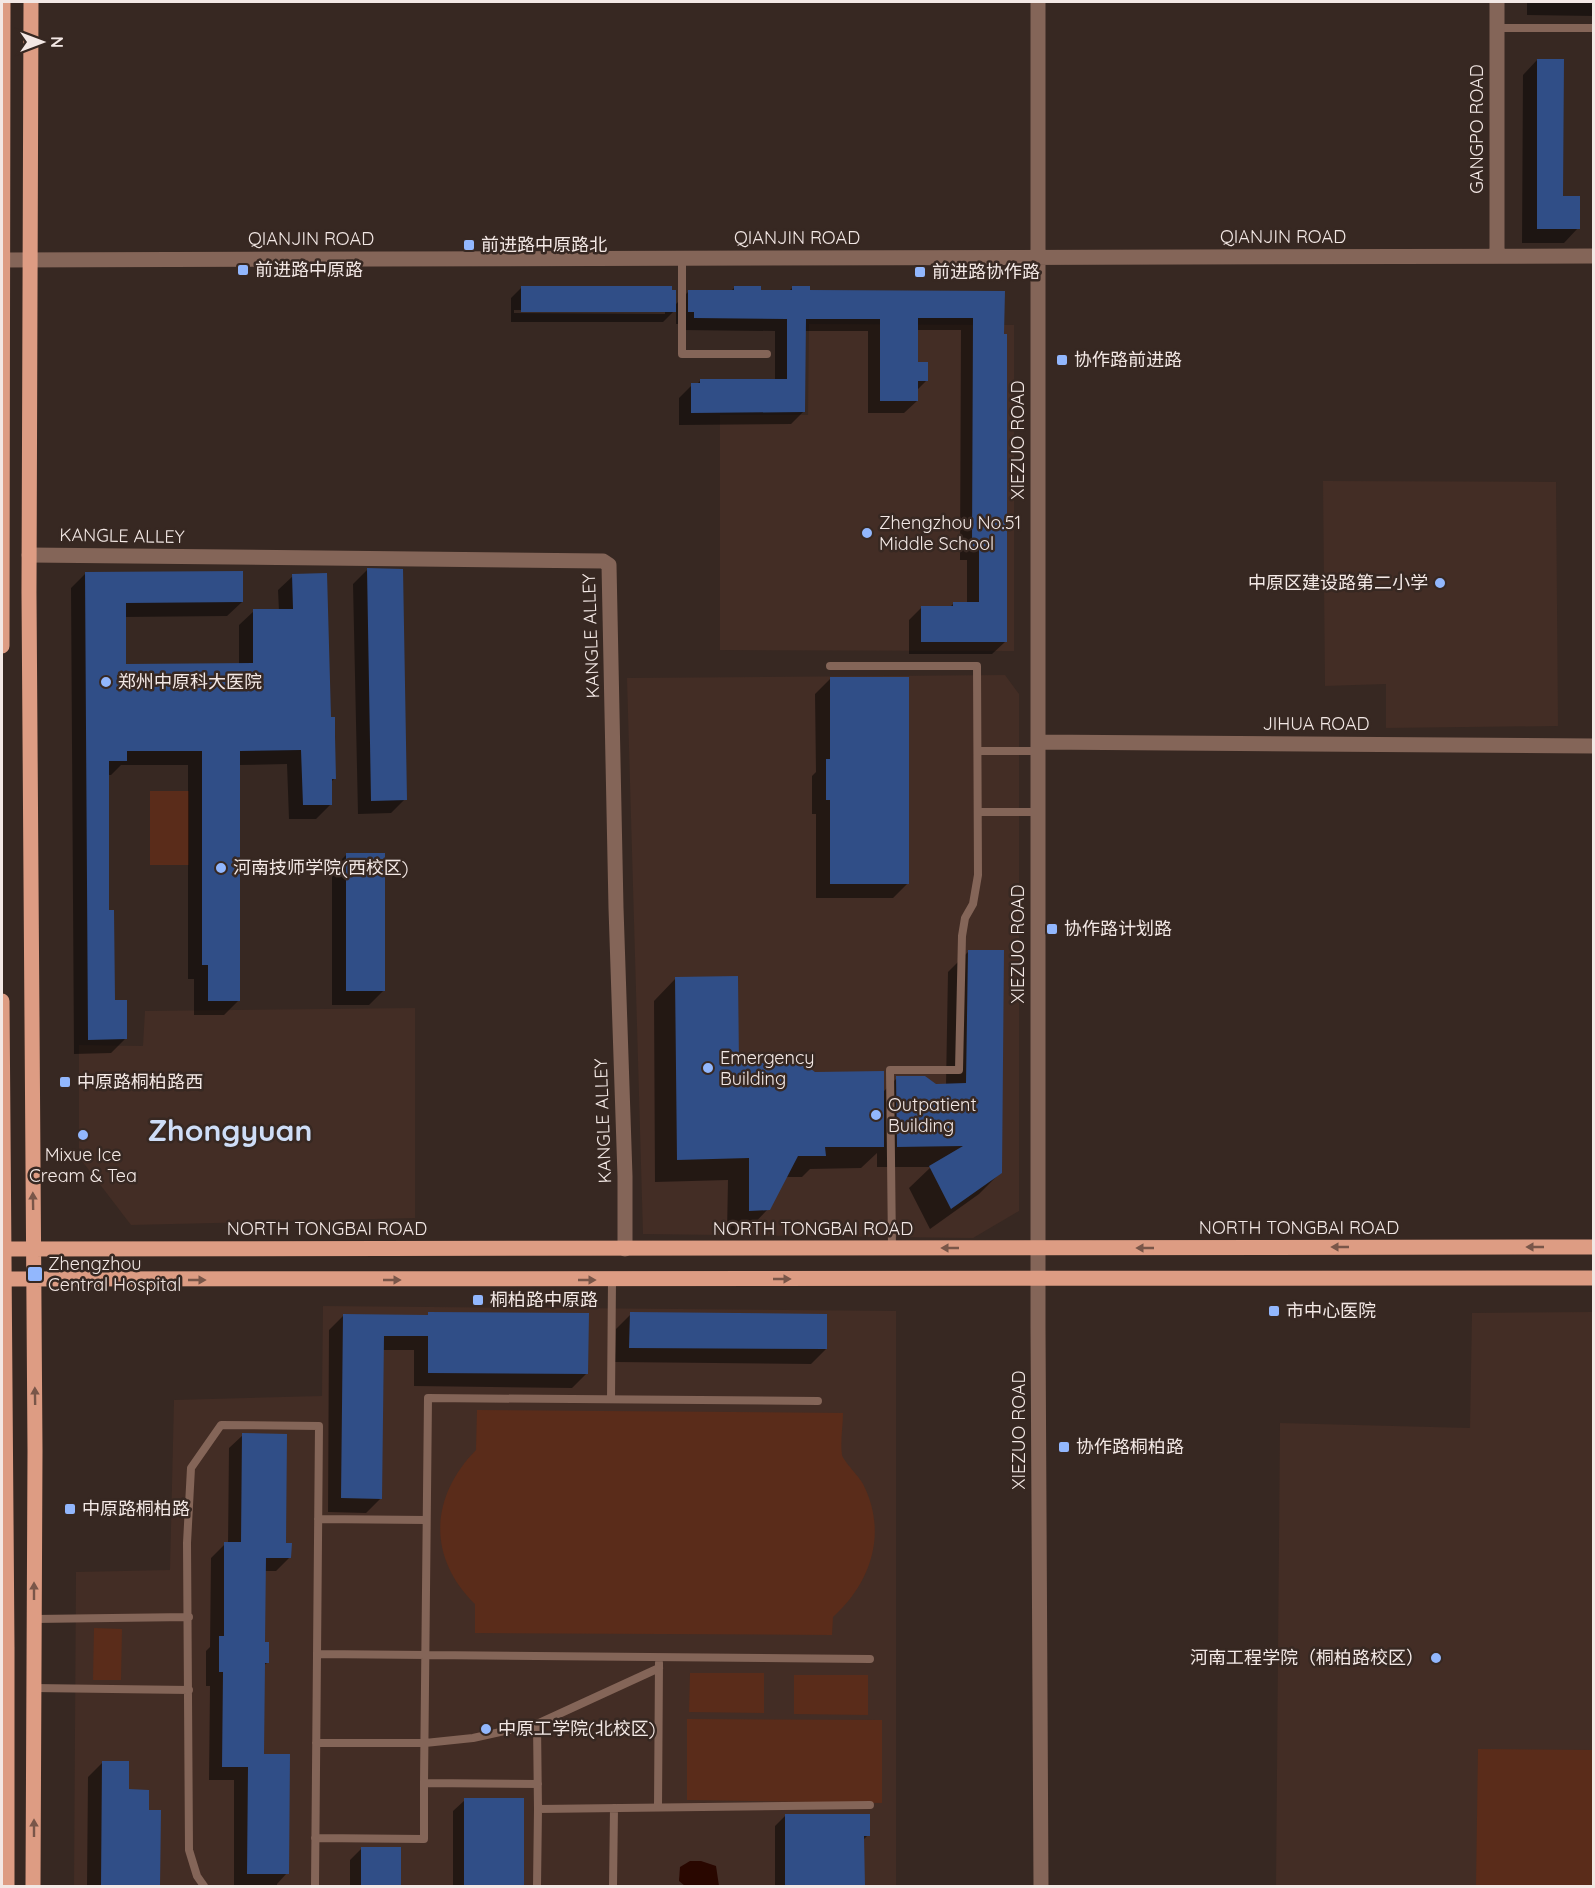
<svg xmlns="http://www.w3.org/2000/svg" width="1595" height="1888" viewBox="0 0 1595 1888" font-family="Quicksand,'Noto Sans SC',sans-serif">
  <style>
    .built { fill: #432d25 }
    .green { fill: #5a2c1a }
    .water { fill: #290700 }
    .shadow { fill: #0007; fill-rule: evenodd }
    .building { fill: #304e87 }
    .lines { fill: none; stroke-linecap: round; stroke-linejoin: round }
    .lane { stroke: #846558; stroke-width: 8 }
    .street { stroke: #846558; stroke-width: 15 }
    .primary { stroke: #dd9c83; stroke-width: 15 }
    .oneway { fill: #795649 }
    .poi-dot { fill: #92b7fd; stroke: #372822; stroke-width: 2 }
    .labels { text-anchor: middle; stroke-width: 5; stroke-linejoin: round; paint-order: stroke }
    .street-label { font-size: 18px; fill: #f3e8e5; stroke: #372822 }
    .poi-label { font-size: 18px; fill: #f3e8e5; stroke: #372822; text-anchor: start }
    .town-label { font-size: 30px; font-weight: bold; fill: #ceddf7; stroke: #372822 }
  </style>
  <rect width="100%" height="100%" fill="#372822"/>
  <!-- built -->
  <path class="built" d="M809 324 1014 325V651L720 650V415H808Z
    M1323 481 1556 482 1558 726 1386 728V684L1325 686Z
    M1005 675 1019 694V1211L973 1238 643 1234 627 678Z
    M415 1008V1218L131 1225 79 1157V1045L143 1046 145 1011Z
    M323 1306 896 1311V1886H74L76 1572 170 1570 174 1400 322 1396Z
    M1593 1312V1886H1276L1280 1423 1470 1428 1472 1313Z"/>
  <!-- green -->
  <path class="green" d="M150 791H189V865H150Z
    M477 1410 843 1413C843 1426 840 1442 842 1455 844 1462 859 1476 863 1484 888 1533 871 1583 833 1617L832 1635 475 1633V1604C427 1557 430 1497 476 1450Z
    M94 1628 122 1629 121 1680H93Z
    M690 1673H764V1713L689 1712Z
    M794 1675H868V1715L794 1714Z
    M687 1719 882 1720V1803L687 1800Z
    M1478 1749 1593 1750V1886H1476Z"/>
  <!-- water -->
  <path class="water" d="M690 1861H701L716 1866 719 1886H685L679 1881 680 1867Z"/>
  <!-- shadow -->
  <path class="shadow" d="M1527 2H1594V16L1527 15Z
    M1537 60 1562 198 1578 228 1564 243H1522L1523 75Z
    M522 287 674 306 689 291H731L735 287 760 292H788L792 288 809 292 1003 293 1005 642 992 654H909V620L922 607H950L953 604H967V560H960L961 330H917V363L926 381 917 390V401L904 413H868V331H804V411L791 424 679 425V398L692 385H696L700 381H775V331L682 330V324H676V309L663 322H511V298ZM514 310 665 311V314L514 313Z
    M367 570 405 799 391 813 358 814 353 584Z
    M86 573 242 602 227 616 125 617V665H239V625L254 611H279L278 590 293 576 329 719 335 778 330 783 331 804 316 819H289L287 764 238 765V1001L224 1015H194V979H188V765H121L111 775H107L108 912 113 1002 125 1039 111 1053 74 1054 71 588Z
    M830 679 908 883 893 898H816V814H812V776L816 772 815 694Z
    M347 854 384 990 369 1005H332V869Z
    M969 951 1000 1173 979 1194 930 1229 909 1188 931 1167H877V1153L861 1168 810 1169 802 1177H785L768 1209 746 1232H727L728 1180 655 1182 654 1001 676 978 738 1065 815 1073 882 1093 897 1078 936 1086 946 1085 948 972Z
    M429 1314 587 1373 572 1388 414 1386V1350H382L381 1498 366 1513 328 1512 329 1330 343 1316 426 1317Z
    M631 1314 826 1349 811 1364 615 1362 616 1329Z
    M243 1435 290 1557 276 1571H264V1643L267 1663 263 1666V1755L287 1873 277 1884V1886H234V1780H209L210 1686H206V1651L210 1647 211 1558 225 1544H228L229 1448Z
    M102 1763 147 1811 158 1886H87L88 1777Z
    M465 1800 522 1886H453V1811Z
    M786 1815 868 1835 863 1840V1886H775V1826Z
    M362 1848 399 1886H350V1860Z"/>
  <!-- building -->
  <path class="building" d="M1537 59H1564L1563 196H1580V229H1537Z
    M521 286H672V290H676V312H521Z
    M734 286H761V290H792V286H810V290L1005 291 1004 334H1007V642H921V606H953V602H979V548H972L973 318H918V362H928V381H918V401H880V319H806L805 412 691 413V383H700V379H787V319L694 318V312H688V290H734Z
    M367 568 403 569 407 800 371 801Z
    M243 571V602L126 603V664L253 663V609H293L292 574 327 573 331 717H335V736L336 779H332V805H303L301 750 240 751V1001H208V965H202V751H127V761H109V910H114L115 1000H127V1039L88 1040 85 572Z
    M830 677H909V884H830V800H826V759H830Z
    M346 853H385V991H346Z
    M968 950H1004L1002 1173 951 1209 929 1166 963 1146 897 1147 896 1076H925L936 1084 966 1083Z
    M738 976 739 1063H803L815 1072 884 1071V1147H825L826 1156H798L770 1210 749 1211V1158L677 1160 675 977Z
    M428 1312 589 1313 588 1374 428 1373V1336H384L382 1499 341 1498 343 1314 428 1315Z
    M630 1312 827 1314V1349L629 1348Z
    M242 1433 287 1434 286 1543H292L291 1558H266L265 1642H269V1663H265L264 1754H290L289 1874H247L248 1767H222L223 1672H219V1636H224V1542H241Z
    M102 1761H129V1789L149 1790V1810H161L160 1887H101Z
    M464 1798H524V1887H464Z
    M785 1814H870V1836H864L865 1887H785Z
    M361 1847H401V1887H361Z"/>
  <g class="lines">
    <!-- lane -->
    <path class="lane" d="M1497 28H1594
      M682 258V354H767
      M830 666H977L978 875 973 904 965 918 962 936 959 1070H890L892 1248
      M978 751H1038
      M978 812H1038
      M611 1399 612 1280
      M318 1519 426 1520
      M34 1619 189 1617
      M317 1654 870 1659
      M34 1688 189 1690
      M537 1724 538 1809 870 1805
      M316 1743H425L473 1738 537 1724 659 1668
      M538 1784 424 1783 428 1398 818 1401
      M658 1807 659 1663
      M315 1838 424 1839V1783
      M204 1886 197 1876 189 1850 187 1543 191 1468 221 1425 319 1426 315 1886
      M537 1886 538 1809
      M613 1886 614 1808"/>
    <!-- street -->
    <path class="street" d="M1038 2V1327L1041 1886
      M1497 256V2
      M2 260 1594 256
      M29 555 603 561 609 565 616 908 625 1176V1249
      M1038 742 1594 746"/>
    <!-- primary -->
    <path class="primary" d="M31 2 29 593 35 1451 33 1886
      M2 646 3 2
      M2 1001 7 1647V1886
      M2 1249 1594 1247
      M2 1279 1594 1278"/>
  </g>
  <!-- one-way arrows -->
  <defs><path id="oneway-solid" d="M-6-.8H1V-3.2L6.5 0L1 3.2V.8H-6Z" transform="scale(1.5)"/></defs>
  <g class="oneway">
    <use href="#oneway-solid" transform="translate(33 1201) rotate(-91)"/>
    <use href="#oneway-solid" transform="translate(1340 1247) rotate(180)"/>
    <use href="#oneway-solid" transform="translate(1535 1247) rotate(180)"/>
    <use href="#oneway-solid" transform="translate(950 1248) rotate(180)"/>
    <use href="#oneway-solid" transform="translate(1145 1248) rotate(180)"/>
    <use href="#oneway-solid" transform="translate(782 1279)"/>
    <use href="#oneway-solid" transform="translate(197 1280)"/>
    <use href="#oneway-solid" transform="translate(392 1280)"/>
    <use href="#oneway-solid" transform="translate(587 1280)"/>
    <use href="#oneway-solid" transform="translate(35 1396) rotate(-91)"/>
    <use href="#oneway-solid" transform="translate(34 1591) rotate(-90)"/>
    <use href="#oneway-solid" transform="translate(34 1828) rotate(-90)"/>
  </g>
  <!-- markers -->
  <g class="poi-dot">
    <rect x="463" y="239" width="12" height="12" rx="3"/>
    <rect x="237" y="264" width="12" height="12" rx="3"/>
    <rect x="914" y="266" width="12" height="12" rx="3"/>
    <rect x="1056" y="354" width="12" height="12" rx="3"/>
    <circle cx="867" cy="533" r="6"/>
    <circle cx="1440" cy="583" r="6"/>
    <circle cx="106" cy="682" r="6"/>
    <circle cx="221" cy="868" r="6"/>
    <rect x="1046" y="923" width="12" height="12" rx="3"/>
    <circle cx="708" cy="1068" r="6"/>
    <rect x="59" y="1076" width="12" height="12" rx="3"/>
    <circle cx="876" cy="1115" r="6"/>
    <circle cx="83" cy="1135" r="6"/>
    <rect x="27" y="1266" width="16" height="16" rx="3"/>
    <rect x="472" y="1294" width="12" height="12" rx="3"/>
    <rect x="1268" y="1305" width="12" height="12" rx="3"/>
    <rect x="1058" y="1441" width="12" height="12" rx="3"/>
    <rect x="64" y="1503" width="12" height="12" rx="3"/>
    <circle cx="1436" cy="1658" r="6"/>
    <circle cx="486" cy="1729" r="6"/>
  </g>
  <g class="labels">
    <!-- street labels -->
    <g class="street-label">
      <text transform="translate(1477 129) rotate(-90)" y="6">GANGPO ROAD</text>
      <text x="1283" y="243">QIANJIN ROAD</text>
      <text x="797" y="244">QIANJIN ROAD</text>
      <text x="311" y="245">QIANJIN ROAD</text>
      <text transform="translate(1018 440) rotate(-90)" y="6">XIEZUO ROAD</text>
      <text transform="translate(122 536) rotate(1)" y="6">KANGLE ALLEY</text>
      <text transform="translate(591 636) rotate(-92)" y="6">KANGLE ALLEY</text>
      <text x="1316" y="730">JIHUA ROAD</text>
      <text transform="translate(1018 944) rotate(-90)" y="6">XIEZUO ROAD</text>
      <text transform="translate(603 1121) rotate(-92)" y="6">KANGLE ALLEY</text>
      <text x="1299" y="1234">NORTH TONGBAI ROAD</text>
      <text x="327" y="1235">NORTH TONGBAI ROAD</text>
      <text x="813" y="1235">NORTH TONGBAI ROAD</text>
      <text transform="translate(1019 1430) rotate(-90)" y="6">XIEZUO ROAD</text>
    </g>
    <!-- poi labels -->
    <g class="poi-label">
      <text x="481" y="251">前进路中原路北</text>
      <text x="255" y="276">前进路中原路</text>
      <text x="932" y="278">前进路协作路</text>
      <text x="1074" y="366">协作路前进路</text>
      <text x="879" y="529">Zhengzhou No.51<tspan x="879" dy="21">Middle School</tspan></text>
      <text x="1428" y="589" text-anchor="end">中原区建设路第二小学</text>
      <text x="118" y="688">郑州中原科大医院</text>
      <text x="233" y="874">河南技师学院(西校区)</text>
      <text x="1064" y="935">协作路计划路</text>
      <text x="720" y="1064">Emergency<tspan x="720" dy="21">Building</tspan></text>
      <text x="77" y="1088">中原路桐柏路西</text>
      <text x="888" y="1111">Outpatient<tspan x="888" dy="21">Building</tspan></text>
      <text x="83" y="1161" text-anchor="middle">Mixue Ice<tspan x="83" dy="21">Cream &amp; Tea</tspan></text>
      <text x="48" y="1270">Zhengzhou<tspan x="48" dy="21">Central Hospital</tspan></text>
      <text x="490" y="1306">桐柏路中原路</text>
      <text x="1286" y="1317">市中心医院</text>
      <text x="1076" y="1453">协作路桐柏路</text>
      <text x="82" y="1515">中原路桐柏路</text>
      <text x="1424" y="1664" text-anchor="end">河南工程学院（桐柏路校区）</text>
      <text x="498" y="1735">中原工学院(北校区)</text>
    </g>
    <!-- town labels -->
    <g class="town-label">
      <text x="230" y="1141">Zhongyuan</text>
    </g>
  </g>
  <!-- border -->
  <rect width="1595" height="1888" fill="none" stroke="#f3e8e5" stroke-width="6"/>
  <!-- north arrow -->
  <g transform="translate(42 42) rotate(90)" stroke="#372822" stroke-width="4.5" paint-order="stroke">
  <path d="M0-4.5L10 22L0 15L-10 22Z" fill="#f3e8e5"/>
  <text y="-9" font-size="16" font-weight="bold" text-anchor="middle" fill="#f3e8e5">N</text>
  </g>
</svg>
